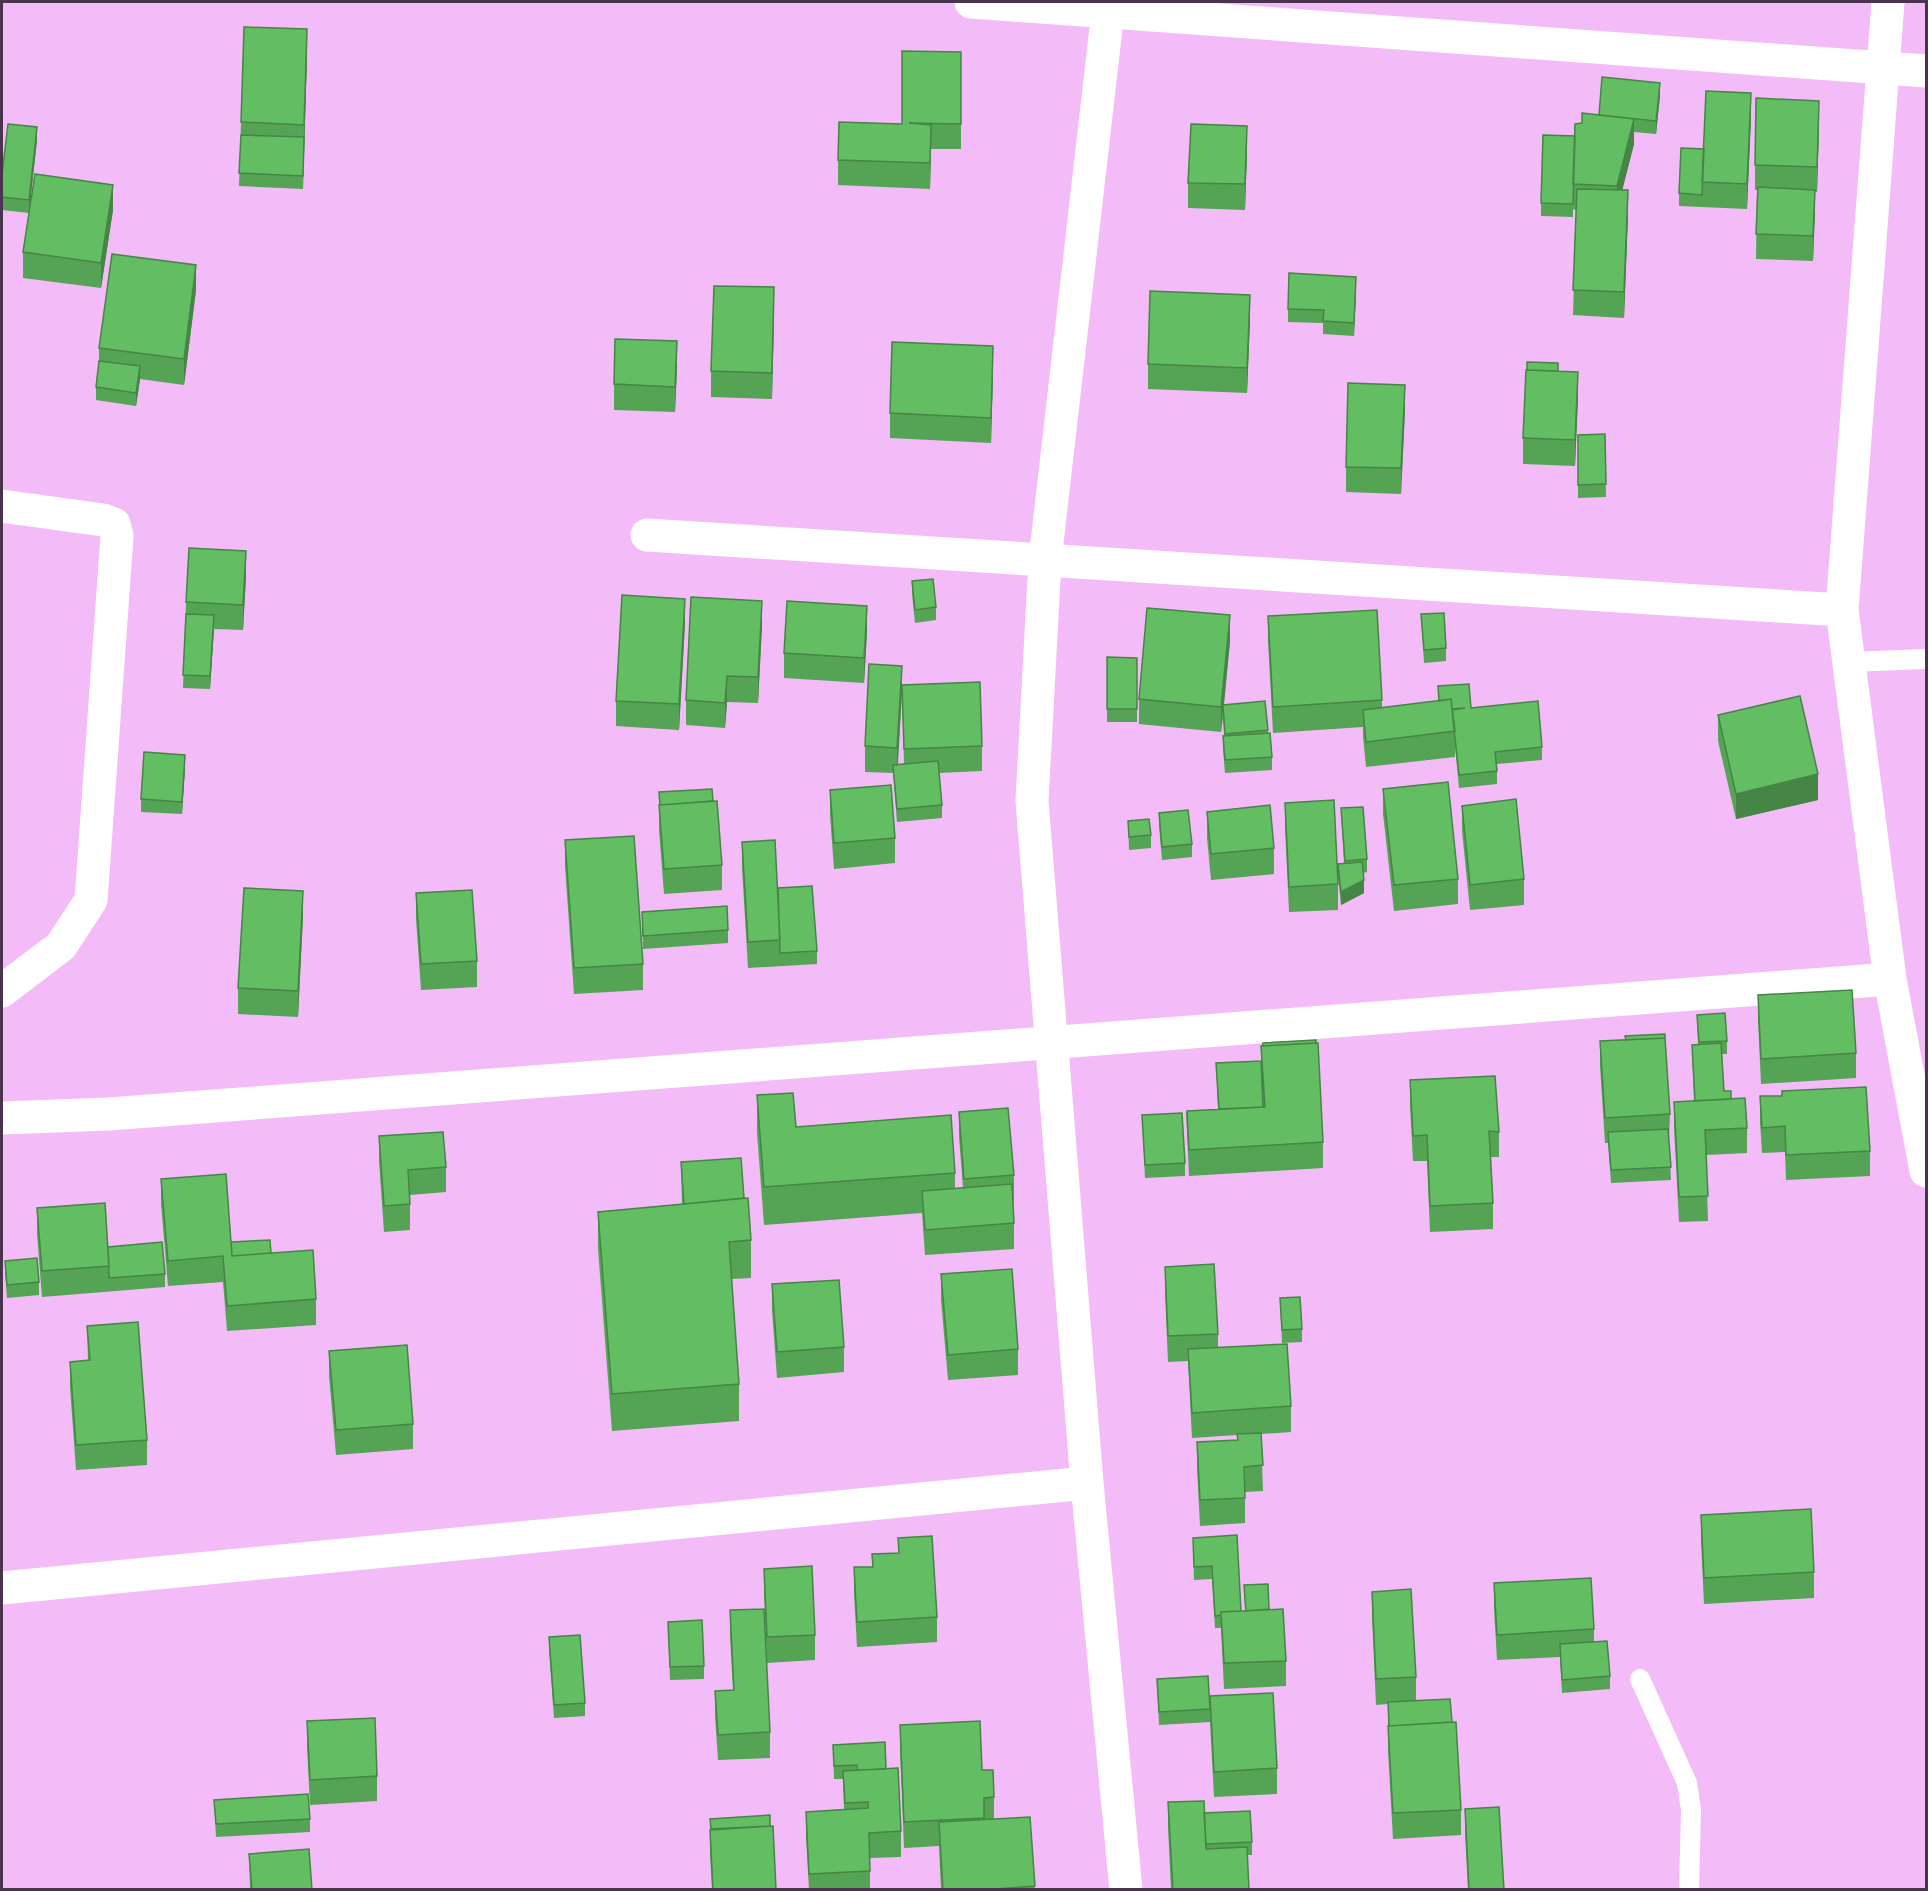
<svg xmlns="http://www.w3.org/2000/svg" width="1928" height="1891" viewBox="0 0 1928 1891" font-family="Cabin,sans-serif">
  <style>
    .lines { fill: none; stroke-linecap: round; stroke-linejoin: round }
    .lane { stroke: #fff; stroke-width: 20 }
    .street { stroke: #fff; stroke-width: 33 }
    .wall { fill: #55a355 }
    .shaded-wall { fill: #458545 }
    .building { fill: #63be63; stroke: #458545; stroke-width: 1.5 }
  </style>
  <rect width="100%" height="100%" fill="#f4bbf9"/>
  <g class="lines">
    <!-- lane -->
    <path class="lane" d="M1849 662 1926 659
      M1640 1679 1687 1783 1691 1810 1689 1890"/>
    <!-- street -->
    <path class="street" d="M971 2 1926 71
      M1109 2 1045 560 1032 801 1087 1483 1126 1890
      M1888 2 1842 610 1890 979 1926 1171
      M2 506 103 520 114 524 117 536 91 900 61 946 2 991
      M647 535 1842 610
      M2 1118 109 1114 1890 979
      M2 1588 1087 1483"/>
  </g>
  <!-- wall -->
  <path class="wall" d="M961 52V149H931L930 189 838 185V160L902 124Z
    M307 55 303 189 239 186 241 122Z
    M1660 96 1656 134 1634 132V144L1622 190 1628 215 1624 318 1573 315 1576 210 1573 209V208V217L1541 216V203L1582 123 1599 115Z
    M1751 118 1747 209 1679 206V193L1704 149Z
    M1819 126 1817 192H1815L1813 261 1756 259 1757 190H1755V165Z
    M37 140 29 213 113 210 101 288 23 278V252L29 213 2 210V174Z
    M1247 151 1245 210 1188 208V183Z
    M196 290 184 385 140 379 136 406 96 400V387L99 361V348Z
    M1356 290 1354 336 1323 334V323L1288 322V309Z
    M774 313 772 399 711 397V371Z
    M1250 320 1247 393 1148 389V364Z
    M677 367 675 412 614 410V384Z
    M993 371 991 443 890 438V413Z
    M1558 371 1578 397 1575 466 1523 464V438Z
    M1405 410 1401 494 1346 492V467Z
    M1605 434 1606 497 1578 498V435Z
    M246 576 243 630 214 629 210 689 183 688 186 602Z
    M912 581 936 607V620L915 623 912 594Z
    M1421 614 1446 648V661L1424 663Z
    M1268 616 1382 700V708L1438 701V686L1471 708 1542 747V760L1497 764V784L1459 788 1455 746V757L1366 767 1363 736V727L1273 733 1268 641Z
    M685 624 679 730 616 726V701Z
    M762 626 758 703 727 702 725 728 686 725V700Z
    M867 632 864 683 784 678V653Z
    M1230 641 1224 705 1265 701 1268 733 1272 757V770L1225 773 1223 749V736H1224L1223 718 1221 732 1139 724V699Z
    M1107 657 1137 658V722H1107Z
    M902 685 982 746V771L939 773 942 805V818L897 822 893 773 865 772V746L902 691 898 764H904Z
    M1718 715 1818 800 1736 819 1718 741Z
    M185 768 182 814 141 812V799Z
    M1383 789 1458 879V904L1394 911 1383 814Z
    M830 790 895 838V863L834 869 830 815Z
    M659 792 713 801 722 865V890L664 894 659 830Z
    M1285 803 1338 884V910L1289 912 1285 828Z
    M1462 806 1524 879V905L1470 910 1462 831Z
    M1341 808 1367 859V872L1363 873 1364 893 1341 905 1338 877V864L1344 863Z
    M1207 812 1274 848V874L1211 880 1207 838Z
    M1159 813 1192 844V857L1162 860 1159 826Z
    M1128 821 1151 835V848L1129 850Z
    M565 840 643 964V990L574 994 565 866Z
    M742 842 778 888 817 951V964L748 968 742 868Z
    M416 893 477 961V987L421 990 416 919Z
    M642 912 728 930V943L643 949Z
    M303 916 298 1017 238 1014V988Z
    M1758 995 1856 1053V1078L1761 1084 1758 1020Z
    M1697 1015 1727 1041V1054H1721L1724 1091 1731 1099 1747 1128V1153L1706 1155 1708 1221 1679 1222 1674 1128V1102L1694 1101 1692 1045H1698Z
    M1600 1041 1670 1114 1669 1140 1671 1180 1611 1183 1608 1143H1605L1600 1066Z
    M1261 1046 1323 1142V1168L1189 1176 1186 1112 1218 1109 1216 1063 1261 1071Z
    M1410 1080 1499 1132V1157H1491L1493 1203V1229L1430 1232 1427 1161H1413L1410 1105Z
    M757 1095 796 1127 955 1173V1189L963 1188 959 1137V1112L1014 1175V1201H1013L1014 1223V1249L925 1255 922 1213 764 1225 757 1133Z
    M1760 1096H1782L1870 1151V1176L1786 1180 1785 1152 1762 1153 1760 1122Z
    M1142 1115 1185 1163V1176L1145 1178Z
    M379 1136 446 1167V1192L410 1195V1230L384 1232 379 1161Z
    M681 1162 744 1198 751 1240V1278L731 1279 739 1384V1421L612 1431 598 1249V1212L682 1204Z
    M161 1179 231 1242 271 1253 316 1299V1325L227 1331 223 1282 168 1286 161 1204Z
    M37 1208 108 1247 165 1274V1287L42 1297 37 1234Z
    M5 1261 39 1282V1295L7 1298 5 1274Z
    M1165 1267 1218 1334V1348L1291 1406V1432L1261 1434 1263 1491 1245 1492V1523L1200 1526 1197 1467V1442L1237 1440V1435L1192 1438 1188 1361 1168 1362 1165 1292Z
    M941 1274 1018 1349V1375L948 1380 941 1300Z
    M772 1284 844 1347V1372L777 1378 772 1310Z
    M1280 1298 1302 1329V1342L1282 1343Z
    M87 1326 147 1440V1465L76 1470 70 1387V1362L88 1360Z
    M329 1351 413 1424V1449L336 1455 329 1376Z
    M1701 1515 1814 1572V1598L1704 1604 1701 1541Z
    M1193 1538 1241 1611H1245L1244 1585 1269 1609 1286 1661V1686L1224 1689 1221 1628H1215L1212 1579 1194 1580Z
    M872 1554 937 1617V1642L857 1647 854 1593V1567H872Z
    M764 1569 815 1635V1660L767 1663 764 1594Z
    M1494 1583 1594 1629V1642L1610 1676V1689L1562 1693 1560 1657 1497 1660 1494 1609Z
    M1372 1592 1416 1677V1701L1452 1722 1461 1810V1835L1393 1839 1388 1751V1704L1376 1705 1372 1617Z
    M730 1610 770 1732V1758L718 1760 715 1716V1691L733 1690 730 1636Z
    M668 1622 704 1666V1679L670 1680Z
    M549 1637 585 1703V1716L554 1718 549 1650Z
    M1157 1679 1210 1709V1722L1159 1725Z
    M1210 1696 1277 1768V1794L1214 1797 1210 1722Z
    M307 1721 377 1776V1801L310 1805 307 1747Z
    M900 1725 982 1770 994 1797V1819L1030 1817 1035 1890H941L939 1846 904 1848 900 1750Z
    M833 1745 886 1769 901 1831V1857L870 1858V1890H809L806 1837V1812L844 1809 843 1779H834Z
    M214 1800 310 1819V1832L216 1837Z
    M1168 1802 1204 1813 1252 1842V1855H1247L1249 1890H1171L1168 1828Z
    M1465 1809 1504 1890H1468L1465 1834Z
    M710 1819 770 1826 776 1890H712L710 1855Z
    M249 1854 312 1890H250Z"/>
  <!-- shaded-wall -->
  <path class="shaded-wall" d="M307 29V55L303 189 304 125Z
    M1660 83V96L1656 134V121Z
    M1751 93V118L1747 209V184Z
    M1819 101V126L1817 192V167Z
    M1634 119V144L1617 211V186Z
    M931 125V151L930 189V163Z
    M1247 126V151L1245 210V184Z
    M37 127V140L29 213V200Z
    M113 185V210L101 288V263Z
    M1628 190V215L1624 318V292Z
    M1815 190V215L1813 261V236Z
    M196 265V290L184 385V359Z
    M1356 277V290L1354 336V323Z
    M774 287V313L772 399V373Z
    M1250 295V320L1247 393V368Z
    M677 341V367L675 412V387Z
    M993 346V371L991 443V418Z
    M140 366V379L136 406V393Z
    M1578 372V397L1575 466V440Z
    M1405 385V410L1401 494V468Z
    M246 551V576L243 630V605Z
    M685 599V624L679 730V704Z
    M762 601V626L758 703V677Z
    M867 606V632L864 683V658Z
    M214 615V628L210 689V676Z
    M1230 615V641L1223 712V705L1221 732V707Z
    M902 666V691L897 773V748Z
    M727 676V702L725 728V703Z
    M185 755V768L182 814V802Z
    M1818 774V800L1736 819V794Z
    M1364 880V893L1341 905V892Z
    M303 891V916L298 1017V991Z"/>
  <!-- building -->
  <path class="building" d="M244 27 307 29 304 125 241 122Z
    M902 51 961 52V124L909 123 931 125 930 163 838 160 839 122 902 124Z
    M1602 77 1660 83 1656 121 1599 115Z
    M1706 91 1751 93 1747 184 1702 182Z
    M1756 98 1819 101 1817 167 1755 165Z
    M1582 113 1634 119 1617 186 1573 184 1575 124 1582 123Z
    M8 124 37 127 29 200 2 197V174Z
    M1191 124 1247 126 1245 184 1188 183Z
    M241 135 304 137 303 176 239 173Z
    M1543 135 1575 136 1573 204 1541 203Z
    M1681 148 1704 149 1702 195 1679 193Z
    M35 174 113 185 101 263 23 252Z
    M1758 187 1815 190 1813 236 1756 234Z
    M1577 189 1628 190 1624 292 1573 290Z
    M112 254 196 265 184 359 99 348Z
    M1289 273 1356 277 1354 323 1323 321 1324 310 1288 309Z
    M714 286 774 287 772 373 711 371Z
    M1150 291 1250 295 1247 368 1148 364Z
    M615 339 677 341 675 387 614 384Z
    M892 342 993 346 991 418 890 413Z
    M99 361 140 366 136 393 96 387Z
    M1527 362 1558 363V371L1527 370Z
    M1526 370 1578 372 1575 440 1523 438Z
    M1348 383 1405 385 1401 468 1346 467Z
    M1605 434 1606 484 1578 485V435Z
    M189 548 246 551 243 605 186 602Z
    M933 579 936 607 915 610 912 581Z
    M622 595 685 599 679 704 616 701Z
    M691 597 762 601 758 677 727 676 725 703 686 700Z
    M787 601 867 606 864 658 784 653Z
    M1147 608 1230 615 1221 707 1139 699Z
    M1377 610 1382 700 1273 707 1268 616Z
    M1444 613 1446 648 1424 650 1421 614Z
    M186 614 214 615 210 676 183 675Z
    M1107 657 1137 658V709H1107Z
    M869 664 902 666 897 748 865 746Z
    M980 682 982 746 904 749 902 685Z
    M1469 684 1471 708 1538 701 1542 747 1495 752 1497 771 1459 775 1452 710 1465 708 1452 709 1451 699 1439 701 1438 686Z
    M1800 696 1818 774 1736 794 1718 715Z
    M1451 699 1455 731 1366 742 1363 710Z
    M1265 701 1268 730 1225 734 1223 705Z
    M1270 733 1272 757 1225 760 1223 736Z
    M144 752 185 755 182 802 141 799Z
    M938 761 942 805 897 809 893 765Z
    M1448 782 1458 879 1394 885 1383 789Z
    M891 785 895 838 834 843 830 790Z
    M712 789 713 801 660 805 659 792Z
    M1516 799 1524 879 1470 885 1462 806Z
    M1334 800 1338 884 1289 887 1285 803Z
    M717 801 722 865 664 869 659 805Z
    M1270 805 1274 848 1211 854 1207 812Z
    M1363 807 1367 859 1345 861 1341 808Z
    M1188 810 1192 844 1162 847 1159 813Z
    M1149 819 1151 835 1129 837 1128 821Z
    M634 836 643 964 574 968 565 840Z
    M775 840 780 940 748 942 742 842Z
    M1362 862 1364 880 1341 892 1338 864Z
    M812 886 817 951 780 953 778 888Z
    M244 888 303 891 298 991 238 988Z
    M472 890 477 961 421 964 416 893Z
    M727 906 728 930 643 936 642 912Z
    M1852 990 1856 1053 1761 1059 1758 995Z
    M1725 1013 1727 1041 1699 1042 1697 1015Z
    M1665 1034V1038L1626 1040 1625 1036Z
    M1665 1038 1670 1114 1605 1118 1600 1041Z
    M1316 1040V1043L1263 1046V1043Z
    M1318 1043 1323 1142 1189 1150 1187 1111 1265 1107 1261 1046Z
    M1721 1043 1724 1091H1731V1099L1695 1101 1692 1045Z
    M1261 1061 1263 1107 1219 1109 1216 1063Z
    M1495 1076 1499 1132 1489 1131 1493 1203 1430 1206 1427 1135 1413 1136 1410 1080Z
    M1866 1087 1870 1151 1786 1155 1785 1126 1762 1128 1760 1096H1782V1091Z
    M793 1093 796 1127 951 1115 955 1173 764 1187 757 1095Z
    M1745 1098 1747 1128 1705 1130 1708 1196 1679 1197 1674 1102Z
    M1008 1108 1014 1175 964 1179 959 1112Z
    M1182 1113 1185 1163 1145 1165 1142 1115Z
    M1668 1129 1671 1167 1611 1170 1608 1132Z
    M443 1132 446 1167 408 1170 410 1204 384 1206 379 1136Z
    M741 1158 744 1198 684 1204 681 1162Z
    M226 1174 232 1256 313 1250 316 1299 227 1306 223 1256 168 1261 161 1179Z
    M1012 1184 1014 1223 925 1230 922 1191Z
    M748 1198 751 1240 729 1242 739 1384 612 1394 598 1212Z
    M105 1203 109 1266 42 1271 37 1208Z
    M270 1240 271 1253 232 1256 231 1242Z
    M162 1242 165 1274 109 1278 108 1247Z
    M37 1258 39 1282 7 1285 5 1261Z
    M1214 1264 1218 1334 1168 1336 1165 1267Z
    M1012 1269 1018 1349 948 1355 941 1274Z
    M839 1280 844 1347 777 1352 772 1284Z
    M1300 1297 1302 1329 1282 1330 1280 1298Z
    M138 1322 147 1440 76 1445 70 1362 90 1360 87 1326Z
    M1287 1344 1291 1406 1192 1413 1188 1349Z
    M407 1345 413 1424 336 1430 329 1351Z
    M1261 1433 1263 1465 1244 1467 1245 1498 1200 1500 1197 1442 1238 1440 1237 1434Z
    M1811 1509 1814 1572 1704 1578 1701 1515Z
    M1237 1535 1241 1611 1221 1612V1615L1215 1616 1212 1566 1194 1567 1193 1538Z
    M932 1536 937 1617 857 1622 854 1567H873L872 1554 899 1553 898 1538Z
    M812 1566 815 1635 767 1637 764 1569Z
    M1591 1578 1594 1629 1497 1635 1494 1583Z
    M1268 1584 1269 1609 1246 1611 1244 1585Z
    M1411 1589 1416 1677 1376 1679 1372 1592Z
    M764 1609 770 1732 718 1735 715 1691 734 1690 730 1610Z
    M1283 1609 1286 1661 1224 1663 1221 1612Z
    M702 1620 704 1666 670 1667 668 1622Z
    M580 1635 585 1703 554 1705 549 1637Z
    M1607 1641 1610 1676 1562 1680 1560 1644Z
    M1208 1676 1210 1709 1159 1712 1157 1679Z
    M1273 1693 1277 1768 1214 1772 1210 1696Z
    M1450 1699 1452 1722 1389 1726 1388 1702Z
    M375 1718 377 1776 310 1780 307 1721Z
    M980 1721 982 1770H993L994 1797 984 1798V1818L904 1822 900 1725Z
    M1456 1722 1461 1810 1393 1813 1388 1726Z
    M885 1742 886 1769 857 1770V1765L834 1766 833 1745Z
    M898 1768 901 1831 869 1833 870 1871 809 1874 806 1812 868 1808V1802L845 1803 843 1771Z
    M308 1794 310 1819 216 1824 214 1800Z
    M1204 1801 1206 1849 1247 1847 1249 1890H1173L1168 1802Z
    M1499 1807 1504 1890H1469L1465 1809Z
    M1250 1811 1252 1842 1206 1844 1204 1813Z
    M770 1815V1826L711 1829 710 1819Z
    M1030 1817 1035 1886 983 1890H943L939 1822Z
    M773 1826 776 1890H713L710 1830Z
    M309 1849 312 1890H252L249 1854Z"/>
  <!-- border -->
  <rect width="1928" height="1891" fill="none" stroke="#4a334c" stroke-width="6"/>
</svg>
